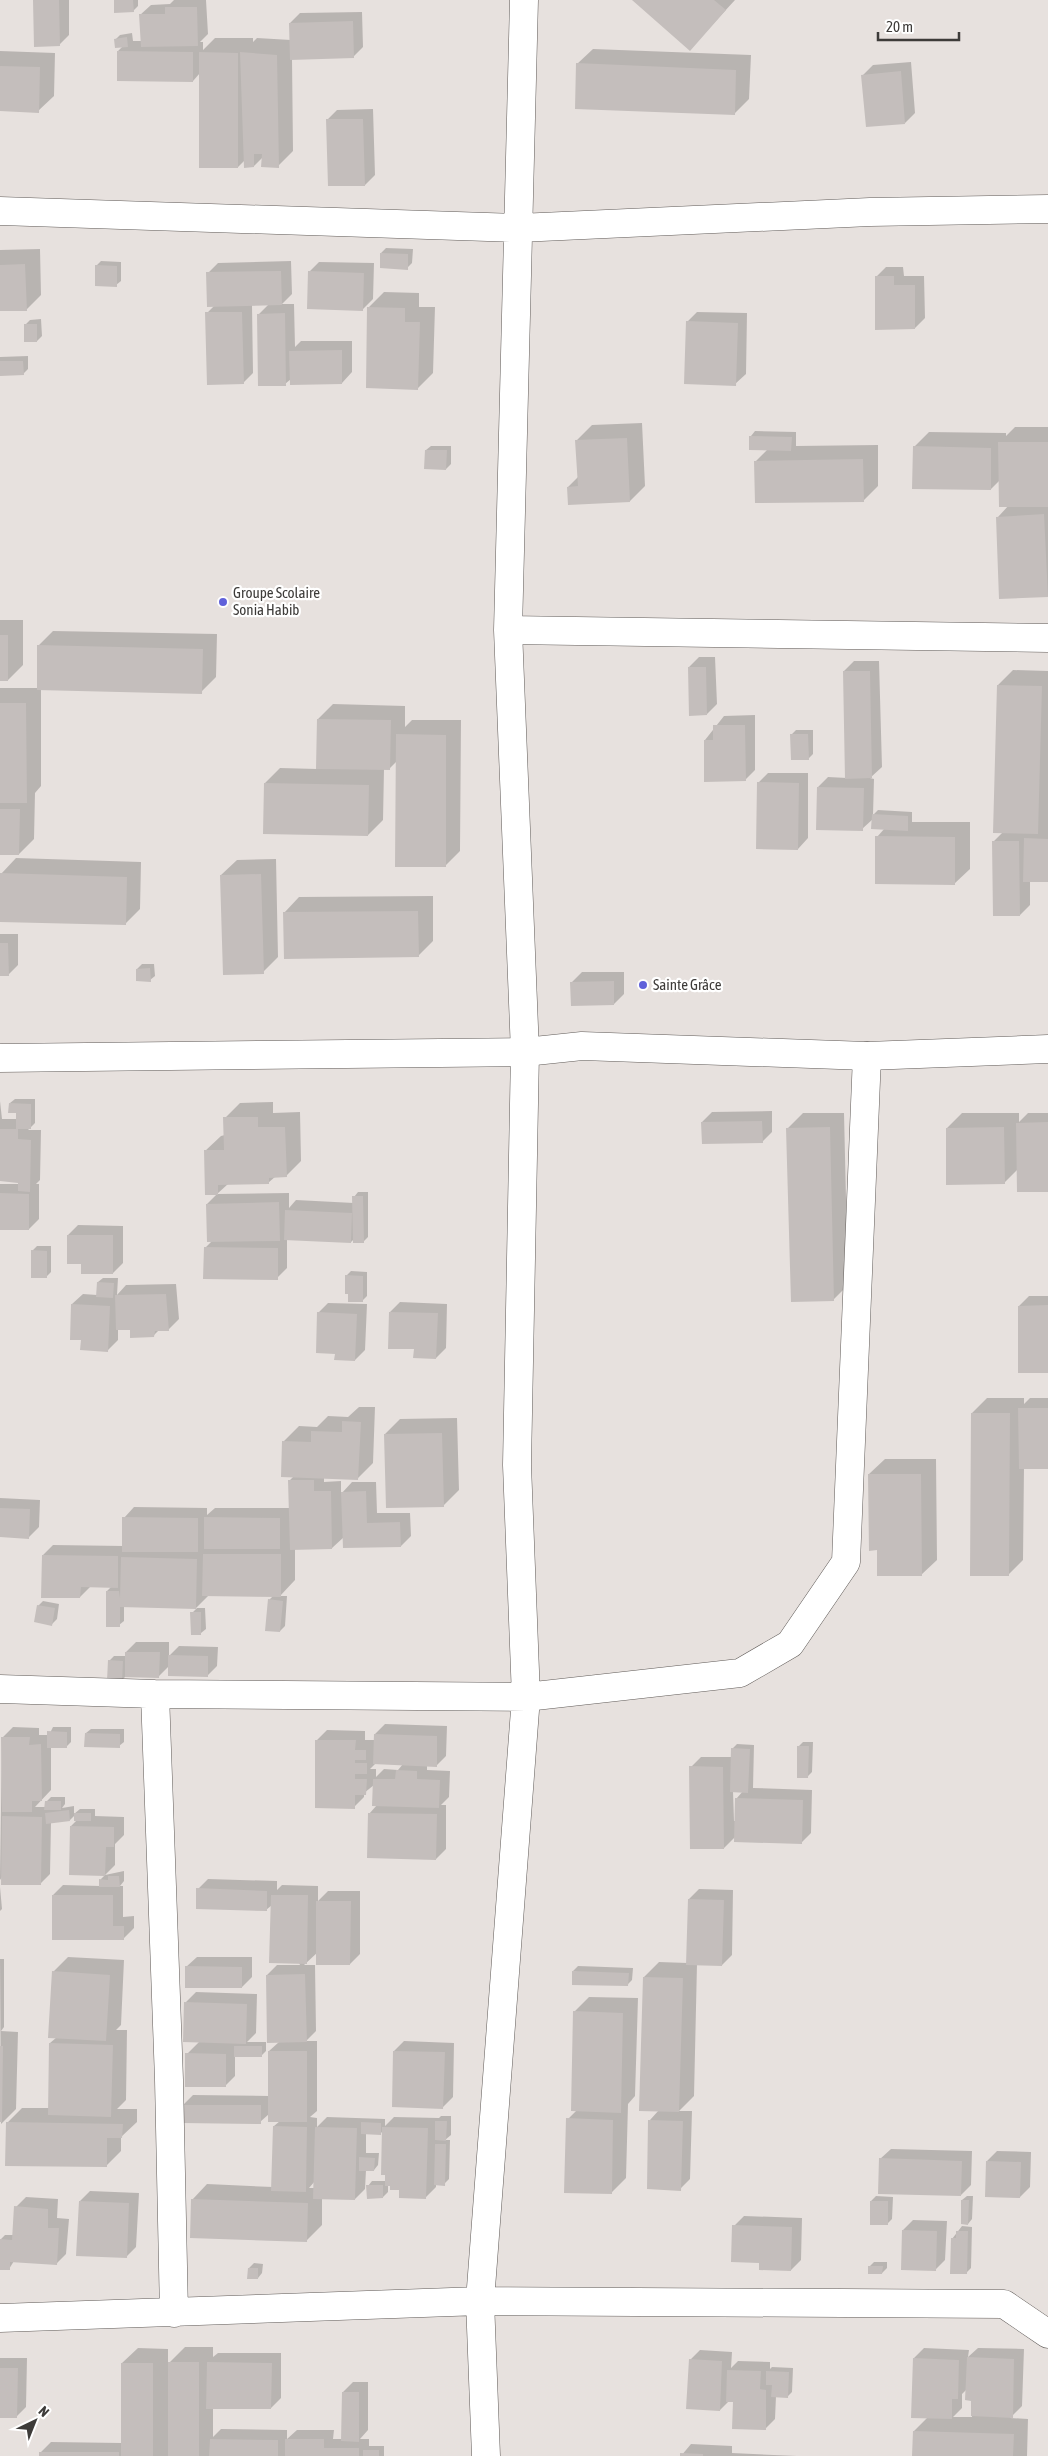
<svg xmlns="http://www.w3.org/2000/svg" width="1048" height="2456" viewBox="0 0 1048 2456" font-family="'Asap Condensed',sans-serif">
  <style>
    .shadow { fill: #0003; fill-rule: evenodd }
    .building { fill: #c4bebc }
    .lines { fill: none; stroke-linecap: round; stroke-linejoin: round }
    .street-casing { stroke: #605b58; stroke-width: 29 }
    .secondary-casing { stroke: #605b58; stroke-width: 29 }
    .street { stroke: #fff; stroke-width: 28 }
    .secondary { stroke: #fff; stroke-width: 28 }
    .poi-dot { fill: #6061da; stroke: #fff; stroke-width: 2 }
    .labels { text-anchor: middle; stroke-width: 4.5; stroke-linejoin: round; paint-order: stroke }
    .poi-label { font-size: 15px; fill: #3d3b39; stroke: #fff; text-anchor: start }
  </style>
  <rect width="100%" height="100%" fill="#e7e1de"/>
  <!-- shadow -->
  <path class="shadow" d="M34 0H69V35L59 45Z
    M116 0H138V6L133 11Z
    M174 0H206L208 34 200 42H203V50L215 38H253V42L257 38 291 40 290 23 300 13 362 12 363 47 353 57 292 58 293 151 278 166 263 157 254 166 245 160 238 167 200 73 193 81 118 51 123 46 116 39 120 35 132 33 133 41H142L140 15 151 5 170 4Z
    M634 0H735L690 49Z
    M593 49 751 55 749 99 734 114 577 64Z
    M0 51 55 53 54 96 38 111 0 110Z
    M911 62 915 113 905 123 863 75 873 65Z
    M373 109 375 175 365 185 327 120 337 110Z
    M386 248 413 249 412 263 407 268 381 253Z
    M40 249 41 295 26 310H0V250Z
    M101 261 121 262V281L116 285 96 266Z
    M291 261 292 294 282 304H294L295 347 301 341H352V372L342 383 291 379 285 384 259 314 269 304 252 305 253 373 243 383 207 313 214 306 208 273 218 263Z
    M319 262 374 263 373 299 363 309 309 272Z
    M886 267H903L904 276H924L925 318 915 328 876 277Z
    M384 292 419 293V307H435L433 373 418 388 369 307Z
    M697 312 747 313 746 374 735 384 687 322Z
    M41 319 42 336 37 341 25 325 30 320Z
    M28 356V369L23 374H0V357Z
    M642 423 645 486 630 501 568 487 578 477 577 440 592 425Z
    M1015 427H1048V596L1000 598 998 517 1009 505 1000 480 991 489 914 447 929 432 1006 433V436Z
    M755 431 796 432V446L878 445V486L863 501 756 461 767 450 751 436Z
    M431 446H451V464L446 469 426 450Z
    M0 620H23V665L8 680H0Z
    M53 631 217 634 216 677 201 692 41 689V786L35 793 34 839 19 854H0V688H38V646Z
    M699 657H715L717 704 707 714 689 667Z
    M854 661H879L882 767 870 778 874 779 873 815 878 810 912 812V822H970V869L954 884 877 837 885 828 873 819 862 829 818 787 828 777 847 778 844 671Z
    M1013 670 1048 671V880H1030V905L1020 915 993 842 1003 832 998 685Z
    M333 704 405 706V727L412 720H461L460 851 445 866 397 761 389 769H384L383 820 368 835 265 783 280 768 317 769 318 719Z
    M755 715V770L745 780 705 740 724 716Z
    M796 730H813V754L808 759 791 735Z
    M768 773H808V838L798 849 758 783Z
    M16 858 141 862 140 909 125 924 0 921 1 874Z
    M276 859 278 957 263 972 221 875 237 860Z
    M433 896V941L418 956 284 913 299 897Z
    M0 934H18V965L8 975H0Z
    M142 964H154L155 976 150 980 137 969Z
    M582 972H624V994L614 1004 571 983Z
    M15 1099H35V1123L28 1130H41L40 1180 36 1184H39V1219L29 1229H0V1184H22L23 1182 0 1180V1101L2 1119H17L18 1112 10 1103Z
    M273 1102V1113L300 1112 301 1161 286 1176H276L268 1183 228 1184 217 1194 289 1193V1208L296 1200 354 1203V1197L358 1192H368V1237L363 1242 354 1239 351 1242 287 1239V1268L277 1278 205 1248 212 1241 207 1204 217 1194 205 1151 221 1136 225 1135V1118L240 1103Z
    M772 1111V1132L762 1142 702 1122 712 1112Z
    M803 1113H844L848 1285 833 1300 788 1128Z
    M962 1113H1019V1122L1028 1113H1048V1190L1018 1169 1004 1183 947 1128Z
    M78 1225 123 1226V1263L113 1273 82 1262 68 1235Z
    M37 1246H51V1272L46 1277 32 1251Z
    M351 1271 367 1272V1296L362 1301 346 1276Z
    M103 1278H118L117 1295 126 1285 176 1284 179 1319 168 1330H159L154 1335 131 1328 118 1329V1340L108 1350 82 1339 72 1304 83 1294 97 1295 98 1282Z
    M1029 1296H1048V1371L1019 1306Z
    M400 1302 447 1304 446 1348 436 1358 415 1348 390 1312Z
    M328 1303 367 1304 365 1350 355 1360 336 1353 318 1313Z
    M987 1398H1024V1404L1030 1398H1048V1467H1024L1023 1560 1008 1575 972 1413Z
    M359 1407H375L373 1463 358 1478 324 1477V1482L341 1481V1494L352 1482H376L377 1513H410L411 1536 401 1546 344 1537 332 1548 295 1549V1580L280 1596H287L285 1626 280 1631 269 1600 274 1595H209L196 1608 124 1606V1621L119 1625 107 1591 112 1586H91L80 1597 43 1555 53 1545 124 1546V1518L134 1507 207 1508V1515L215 1508H290L289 1481 294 1476 284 1441 299 1426 317 1427 328 1416 348 1417Z
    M457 1418 459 1490 443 1506 385 1434 400 1419Z
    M885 1459H936L937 1560 921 1575 878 1549 869 1474Z
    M0 1498 40 1500 39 1527 29 1537 0 1536Z
    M43 1601 59 1604 57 1619 52 1624 38 1606Z
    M197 1608H205L206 1629 201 1633 192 1613Z
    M136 1642H169V1656L179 1646 218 1647 217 1666 207 1676 169 1666 159 1676H126L122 1680 109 1661 114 1656H126V1652Z
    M385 1724 447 1726 446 1756 436 1766 427 1765V1770L450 1771 449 1797 441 1805H446V1849L436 1859 369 1814 377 1805 374 1785 364 1793V1797L354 1807 317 1740 327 1730 365 1731V1740H375V1734ZM376 1763 403 1764 398 1770 384 1769 376 1777V1769H370Z
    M13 1727 39 1728V1735H49L53 1727H71V1742L66 1747 51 1746V1790L35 1807H46V1802L51 1797H65V1804L62 1808 74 1806V1814L80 1809H95V1816L124 1817V1835L115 1844V1865L105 1875 124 1871V1881L120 1886H123V1917L134 1916V1928L124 1938 53 1895 63 1885 100 1886 101 1879 105 1875 71 1874V1826L78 1819 75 1815 70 1820 51 1822 50 1874 40 1884 2 1877 0 1880 2 1738Z
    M91 1729H124V1742L119 1746 86 1733Z
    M803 1742H813L812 1772 807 1777 799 1746Z
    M737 1744 754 1745 753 1788 812 1790 811 1833 801 1843 736 1836 724 1848 691 1767 701 1757H732V1749ZM733 1791H743L737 1798 736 1821H734Z
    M208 1879 277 1881V1890L282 1885 318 1886V1901L328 1891H360V1954L350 1964 318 1952 304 1965H315L316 2031 306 2041H317V2111L310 2117 317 2118V2127L327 2117 385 2119V2126L394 2117 439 2118 441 2116H451V2135L445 2140H450L449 2179 444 2184H436V2187L426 2197 388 2184V2192L383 2197 368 2186 372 2181H386L384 2130 380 2134 366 2133V2153H379L378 2165 374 2170H366L365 2189 355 2199 322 2198V2225L307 2240 192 2200 207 2184 273 2187 274 2126 280 2121 269 2114 260 2122 183 2105 193 2095 269 2096V2051L279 2042 267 1975 277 1965H300L272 1905 266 1910 198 1889ZM315 2181V2188H309Z
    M0 1887 2 1909 0 1911Z
    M699 1889 733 1890 732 1955 722 1965 697 1964 694 2096 679 2111H692L690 2179 680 2189 650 2120 659 2110 644 1977 659 1962 688 1963 689 1899Z
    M68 1957 124 1960 121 2025 116 2030H127L126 2100 117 2109H137V2122L121 2137V2151L106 2166 7 2123 22 2108H49L50 2043 57 2037 53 1972Z
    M197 1957H252V1977L242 1987 186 1967Z
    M0 1959H4V2027L1 2031 18 2032 16 2109 1 2124Z
    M578 1966 633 1968 632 1980 627 1985 573 1971Z
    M196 1992 257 1994 256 2033 247 2042H266V2051L261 2056H235V2076L225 2086 187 2054 199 2042 186 2002Z
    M589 1997 638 1998 635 2096 628 2104 626 2178 611 2193 568 2119 577 2110 574 2012Z
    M404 2041 454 2043 453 2097 443 2107 394 2051Z
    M891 2149 972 2151 971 2185 961 2195 880 2159Z
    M997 2151 1031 2152 1030 2187 1020 2197 987 2161Z
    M90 2191 139 2193 136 2247 126 2257 80 2201Z
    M876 2196 893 2197 892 2219 887 2224 871 2201Z
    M967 2196H973L972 2219 968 2224 962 2200Z
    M26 2197 58 2199 57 2218 69 2219 66 2254 56 2264 14 2261 9 2269 0 2268V2240L5 2235H14L16 2207Z
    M744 2216 802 2218 801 2260 791 2270 761 2262 734 2226Z
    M913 2220 947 2221 945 2260 935 2270 903 2230Z
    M962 2226 972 2227 971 2268 966 2273 952 2239Z
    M874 2262H887V2268L882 2273 870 2266Z
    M254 2263 263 2264 262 2273 258 2278 249 2268Z
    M185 2347H213V2357L218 2353H281V2398L271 2408 213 2407V2437L221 2429 287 2430V2439L297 2430H334L333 2439H342L343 2392 353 2382H368V2430L360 2439H369V2446H384V2456H41V2452L51 2442 122 2443V2363L138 2348 168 2349V2364Z
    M924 2348 969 2350 968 2357 978 2348 1024 2349 1022 2406 1010 2418 1028 2419 1027 2456H914V2431L928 2417 914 2358ZM967 2389 972 2399V2417H953L962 2408V2394Z
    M700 2350 732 2352 731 2368 738 2361 770 2362V2369L772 2367 793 2368 792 2392 787 2397 776 2396 775 2419 765 2429 734 2401H729L720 2410 690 2360Z
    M0 2358H27L26 2407 16 2417 0 2416Z
    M691 2444 732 2446V2453L797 2456H681Z"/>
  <!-- building -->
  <path class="building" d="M33 0H59L60 46 34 47Z
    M114 0H133L134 12 114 13Z
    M632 0H714L726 10 690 51Z
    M165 7H197L198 46 141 47 139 14H165Z
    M353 21 354 58 290 60 289 23Z
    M127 37 128 47 115 48 114 39Z
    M117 51 193 52V82L117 81Z
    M199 52 238 53V168H199Z
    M240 52 277 55 279 168 261 167 262 154H254V167L244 168Z
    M576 63 736 70 735 115 575 109Z
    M0 66 40 67 39 113 0 111Z
    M901 71 905 124 866 127 861 75Z
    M326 119H363L365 186H328Z
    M380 253 408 254V270L380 268Z
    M25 264 27 311H0V265Z
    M95 265 117 266V287L95 286Z
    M281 271 282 305 207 307 206 272Z
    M308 271 364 273 363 311 307 309Z
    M875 276H894V285H915V329L875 330Z
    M367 307 405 308V322H420L418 390 366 388Z
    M205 312H242L244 384 207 385Z
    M285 313 286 386H258L257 314Z
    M686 321 738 323 736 386 684 384Z
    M24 324H37V342H24Z
    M342 350V384L290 385 289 351Z
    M0 361H23L24 375 0 376Z
    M749 436 792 437 791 451 749 450Z
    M627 438 630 502 568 505 567 487 578 486 575 440Z
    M998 442H1048V507H999Z
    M913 446 991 448V490L912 489Z
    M425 450H447L446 470 424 469Z
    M863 459 864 502 755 503 754 461Z
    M1044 514 1048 597 999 599 996 517Z
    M0 635H8V681H0Z
    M37 645 203 649 202 694 37 690Z
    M688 667H706L707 715 689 716Z
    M843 671H870L872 778 845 779Z
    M997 685 1042 686 1038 834 993 833Z
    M0 703H26L27 803H0Z
    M317 719 391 720 390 770 316 769Z
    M713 725H745L746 781 704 782V740H713Z
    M396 734 446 735V867H395Z
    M790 734H808L809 760H791Z
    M757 782 799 783 798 850 756 849Z
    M264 783 369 785 368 836 263 834Z
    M817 787 864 788 863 831 816 830Z
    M0 809H20L19 855H0Z
    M872 814 908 816V831L871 829Z
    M875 836 955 837V885L875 884Z
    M1024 838 1048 839V882H1023Z
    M992 841H1019L1020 916H993Z
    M0 873 127 877 126 925 0 922Z
    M261 874 264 974 223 975 220 875Z
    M418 911 419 957 284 959 283 912Z
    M0 943H8L9 976H0Z
    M150 968 151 982 136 981V969Z
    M614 981V1005L571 1006 570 982Z
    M9 1103 31 1104V1129H16V1113H8Z
    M223 1117H258V1127H285L287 1177 269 1178V1184L218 1185V1195H205L204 1150H224Z
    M762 1121 763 1143 702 1144 701 1122Z
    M1048 1122V1192H1017L1016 1123Z
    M830 1127 834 1301 791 1302 786 1128Z
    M1004 1127 1005 1184 946 1185V1128Z
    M0 1129H18V1139L31 1140 30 1192 18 1191V1183L0 1181Z
    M0 1193 29 1194V1230H0Z
    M352 1196H363L364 1243H353Z
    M279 1202 280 1241 207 1242 206 1204Z
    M285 1210 352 1213 351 1243 284 1240Z
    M67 1235H113V1274H81V1264H67Z
    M204 1247 278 1248V1280L203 1279Z
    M31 1250 47 1251V1278H31Z
    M345 1275 363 1276V1302H348V1294H345Z
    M97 1282 114 1283 113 1298 96 1297Z
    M166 1294 169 1331H155L154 1337 130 1338V1330H116L115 1295Z
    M71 1304 110 1306 108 1352 80 1350 81 1340H70Z
    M1048 1305V1373H1018V1306Z
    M317 1312 357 1314 355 1361 334 1360 335 1354 316 1353Z
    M389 1312 438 1313 436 1359 413 1358 414 1349H388Z
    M1018 1408H1048V1469H1019Z
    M971 1413H1010L1009 1576H970Z
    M342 1421 361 1422 358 1480 281 1477 282 1441 311 1442V1431L342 1432Z
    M442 1433 444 1507 386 1508 384 1434Z
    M868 1474H921L922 1576H877V1550L869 1551Z
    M288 1480H314V1491H331L332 1549 290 1550Z
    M366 1491 367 1523 400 1522 401 1547 343 1548 341 1492Z
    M0 1508 30 1509 29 1539 0 1537Z
    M122 1517 198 1518V1552H122Z
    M204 1517 280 1518V1549H204Z
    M203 1554H281V1597L202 1596Z
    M42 1555 118 1556V1588L81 1587 80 1598H41Z
    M121 1557 197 1559 196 1609 120 1607V1627H106V1591H119L120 1598Z
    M268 1599 283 1601 280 1632 265 1631Z
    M37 1605 55 1608 52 1626 34 1622Z
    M190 1612H201V1635H191Z
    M125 1652H160L159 1678 125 1677Z
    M168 1655 208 1656V1677L168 1676Z
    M108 1660 123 1661 122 1682 107 1681Z
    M47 1731 67 1732V1748H47Z
    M85 1733 120 1734V1748L84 1747Z
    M374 1734 437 1736V1767L373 1764Z
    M1 1737H30L29 1745 41 1744 42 1801H32V1812H2Z
    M315 1740H356L355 1750H366V1760H355V1763H367V1774H355V1779H367L366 1795H355V1809L315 1808Z
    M797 1746H809L808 1778H797Z
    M731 1748 750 1749 748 1793 730 1792Z
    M689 1766 723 1767 724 1849H690Z
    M396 1770 417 1771V1779L440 1780 439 1808 372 1806 373 1779H395Z
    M735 1798 803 1800 802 1844 734 1842Z
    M45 1801H61V1810H44Z
    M69 1810 70 1821 46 1824 45 1813Z
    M74 1813H91V1821H74Z
    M368 1813 437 1814 436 1860 367 1858Z
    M2 1816 42 1817 41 1885H1Z
    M70 1826 114 1827V1847H106L105 1876 69 1875Z
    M108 1876H119L120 1887H99V1879L108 1880Z
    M196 1888 267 1891V1911L196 1909Z
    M52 1895H113V1926H124V1940H52Z
    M271 1895H308L307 1964 269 1963Z
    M688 1899 724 1900 722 1966 686 1965Z
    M316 1901H351L350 1965H316Z
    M185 1966 242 1967V1988H185Z
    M52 1971 110 1975 106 2041 48 2038Z
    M572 1971 629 1973 628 1986 572 1985Z
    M305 1974 307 2042 267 2043 266 1975Z
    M643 1977 683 1978 679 2112 639 2111Z
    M184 2002 247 2004 246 2044 183 2042Z
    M573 2011 623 2013 621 2113 571 2111Z
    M49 2043 113 2045 111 2117 48 2115Z
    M0 2046H3L2 2122H0Z
    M234 2046H262V2057H234Z
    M268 2051H307V2122H268Z
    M393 2051 445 2052 443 2109 392 2107Z
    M185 2053 226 2054V2087H185Z
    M182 2105H261V2124L182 2123Z
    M566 2118 613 2120 612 2194 564 2193Z
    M648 2120 683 2121 681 2191 647 2189Z
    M435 2121H447L446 2141 435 2140Z
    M6 2122 123 2124 122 2138H107V2167L5 2166Z
    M361 2122 381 2123V2135L361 2134Z
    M273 2126 307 2127 306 2192 271 2191Z
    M315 2127 357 2128 355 2200 313 2199Z
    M382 2127 428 2128 426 2199 399 2198V2190H390V2186H385V2175H381Z
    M435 2144H446L445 2186 434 2185Z
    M359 2157 375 2158 374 2171H359Z
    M879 2158 962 2161 961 2196 878 2194Z
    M986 2161 1021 2162 1020 2198 985 2197Z
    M366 2185H383V2198L367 2199Z
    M191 2199 308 2203 307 2242 190 2238Z
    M961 2200H969L968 2225 961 2224Z
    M79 2201 129 2203 127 2258 76 2256Z
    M870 2201H888V2225H870Z
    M14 2206 48 2209V2228H59L57 2265 10 2262V2270H0V2239L12 2240Z
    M732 2225 792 2227 791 2271 759 2270V2263L731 2262Z
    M902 2230 937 2231 936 2271 901 2270Z
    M956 2231H968L967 2274H950L951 2238H956Z
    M868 2266H883L882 2274H868Z
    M248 2268H258V2279H247Z
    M967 2357 1014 2359 1013 2418 971 2416V2401L965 2400Z
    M913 2358 959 2360 958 2399H952V2419L911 2418Z
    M689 2359 722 2361 720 2411 686 2409Z
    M168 2362H199V2456H168Z
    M207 2362 272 2363 271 2409H206Z
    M121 2363H153V2456H121Z
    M0 2368H18L17 2418H0Z
    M727 2370 761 2371 760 2389 766 2390V2430L732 2429 733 2402H726Z
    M766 2371 789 2372 788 2398 771 2397 772 2385H766Z
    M342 2392H359V2442L341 2441Z
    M913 2431 1014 2434 1013 2456H912Z
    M210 2439 278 2440V2456H209Z
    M285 2439H324V2448H359V2456H285Z
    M363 2450H379V2456H363Z
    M39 2452H119V2456H39Z
    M680 2453 703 2454V2456H680Z"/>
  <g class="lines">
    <defs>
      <path id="street" d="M0 211 519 228 870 212 1048 209
        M508 630 1048 638
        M0 1689 155 1694 526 1697 740 1673 790 1644 846 1562 867 1056
        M155 1694 169 2080 174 2313
        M0 2318 480 2301 1004 2304 1048 2334
        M486 2456 480 2301 526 1697 517 1465 525 1052 508 630 524 0"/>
      <path id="secondary" d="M0 1058 525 1052 582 1046 867 1056 1048 1049"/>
    </defs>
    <!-- street casing -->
    <use href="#street" class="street-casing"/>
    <!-- secondary casing -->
    <use href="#secondary" class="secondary-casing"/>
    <!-- street -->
    <use href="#street" class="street"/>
    <!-- secondary -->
    <use href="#secondary" class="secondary"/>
  </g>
  <!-- markers -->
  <g class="poi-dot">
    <circle cx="223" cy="602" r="5"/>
    <circle cx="643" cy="985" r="5"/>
  </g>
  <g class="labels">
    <!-- poi labels -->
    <g class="poi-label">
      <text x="233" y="598">Groupe Scolaire<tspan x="233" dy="17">Sonia Habib</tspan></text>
      <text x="653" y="990">Sainte Grâce</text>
    </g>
  </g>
  <!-- north arrow -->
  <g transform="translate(35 2421) rotate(43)" stroke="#ffffff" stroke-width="4" paint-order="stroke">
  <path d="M0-4L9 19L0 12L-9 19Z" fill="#3d3b39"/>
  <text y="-8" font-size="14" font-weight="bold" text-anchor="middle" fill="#3d3b39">N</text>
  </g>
  <!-- scale -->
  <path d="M878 32v8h81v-8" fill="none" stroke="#3d3b39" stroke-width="2.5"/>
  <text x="886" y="32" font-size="15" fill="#3d3b39" stroke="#ffffff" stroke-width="4" paint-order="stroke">20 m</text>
</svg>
